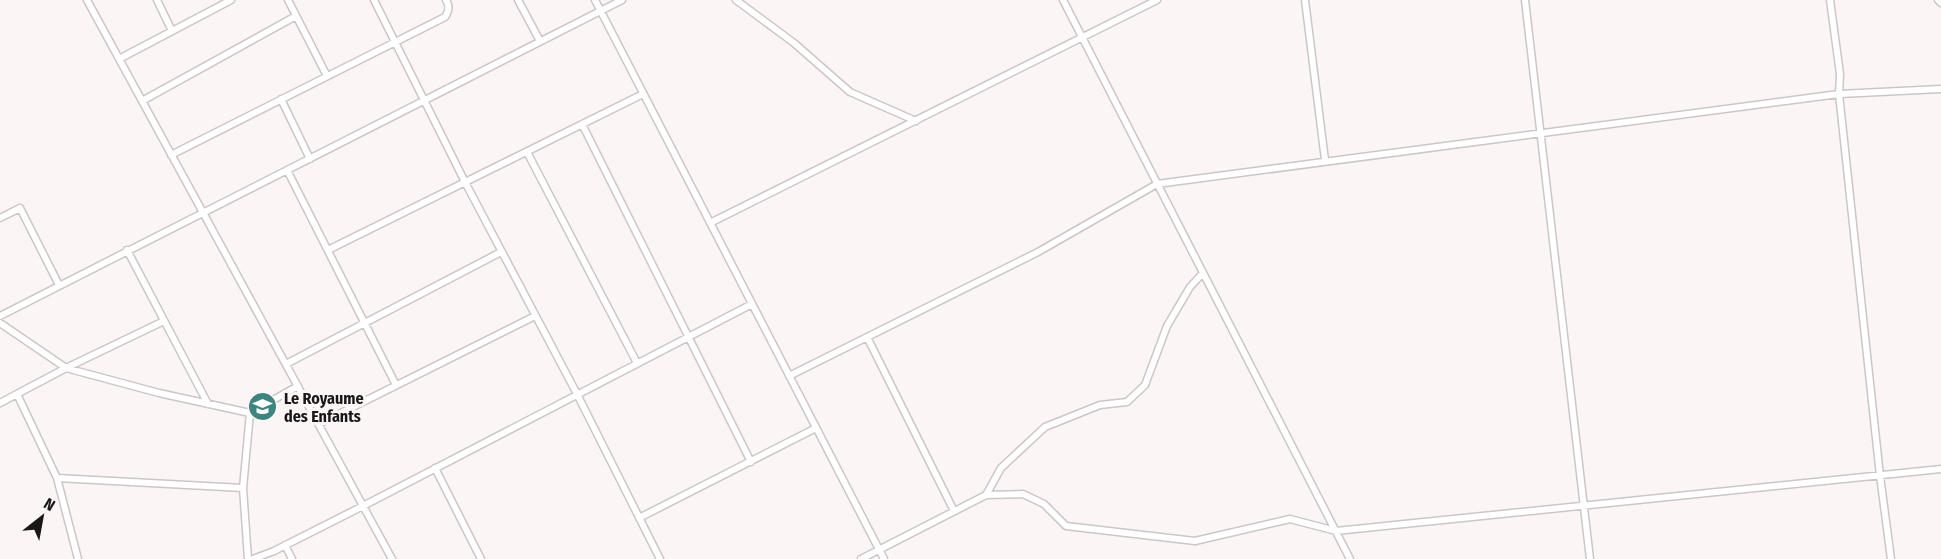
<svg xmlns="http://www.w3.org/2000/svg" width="1941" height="559" viewBox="0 0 1941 559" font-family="'Fira Sans Condensed',sans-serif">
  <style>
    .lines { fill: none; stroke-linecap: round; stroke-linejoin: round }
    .street-casing { stroke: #ccc6c7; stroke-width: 9 }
    .street { stroke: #fff; stroke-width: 6 }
    .labels { text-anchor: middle; stroke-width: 6; stroke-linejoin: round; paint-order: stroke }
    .poi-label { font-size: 16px; font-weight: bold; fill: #191718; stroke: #fbf5f6; text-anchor: start }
  </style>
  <rect width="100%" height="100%" fill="#fbf5f6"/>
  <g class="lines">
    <defs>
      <path id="street" d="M87 0 392 559
        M157 0 172 31
        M288 0 327 76
        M374 0 465 182 577 394 660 559
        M518 0 540 41
        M595 0 884 559
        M736 0 794 43 850 92 916 121
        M1063 0 1350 559
        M1305 0 1325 160
        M1525 0 1590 559
        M1830 0 1840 74 1839 94 1880 476 1891 559
        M1938 0 1941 3
        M119 59 231 0
        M281 99 310 159
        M142 101 296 16
        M582 124 751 462
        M527 152 637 363
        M171 155 445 17C449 11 450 6 446 0
        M287 170 396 385
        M0 218 20 208 59 285
        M710 223 1157 0
        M127 250 208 404
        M328 250 643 94
        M0 316 622 0
        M0 323 66 368 159 393 250 413 298 386
        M867 337 954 511
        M286 364 501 252
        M789 376 1038 252 1157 184 1839 94 1941 89
        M17 394 57 478 78 559
        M0 403 66 368 164 321
        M319 424 535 316
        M435 468 481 559
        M57 478 243 488
        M986 495 1001 468 1045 427 1100 405 1127 402 1145 385 1167 326 1190 287 1203 273
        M639 518 816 428
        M285 545 292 559
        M248 559 243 488 250 413
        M253 559 274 551 363 506 752 304
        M861 559 986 495 1023 494 1044 504 1066 526 1195 541 1290 519 1336 531 1941 469"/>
    </defs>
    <!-- street casing -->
    <use href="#street" class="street-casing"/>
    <!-- street -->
    <use href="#street" class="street"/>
  </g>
  <!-- icons -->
  <defs>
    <symbol id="school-disc" viewBox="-11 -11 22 22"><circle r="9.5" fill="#3d8580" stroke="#fbf5f6"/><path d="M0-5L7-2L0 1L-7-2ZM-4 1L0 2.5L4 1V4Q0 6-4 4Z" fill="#fff"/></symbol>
  </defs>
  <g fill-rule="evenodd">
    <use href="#school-disc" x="246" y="390" width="33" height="33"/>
  </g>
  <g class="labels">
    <!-- poi labels -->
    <g class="poi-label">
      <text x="284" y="404">Le Royaume<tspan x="284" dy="18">des Enfants</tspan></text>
    </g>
  </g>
  <!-- north arrow -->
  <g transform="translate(42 517) rotate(31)" stroke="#fbf5f6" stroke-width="4.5" paint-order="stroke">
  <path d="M0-4.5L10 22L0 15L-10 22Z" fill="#191718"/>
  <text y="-9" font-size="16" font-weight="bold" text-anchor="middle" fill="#191718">N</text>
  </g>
</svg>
